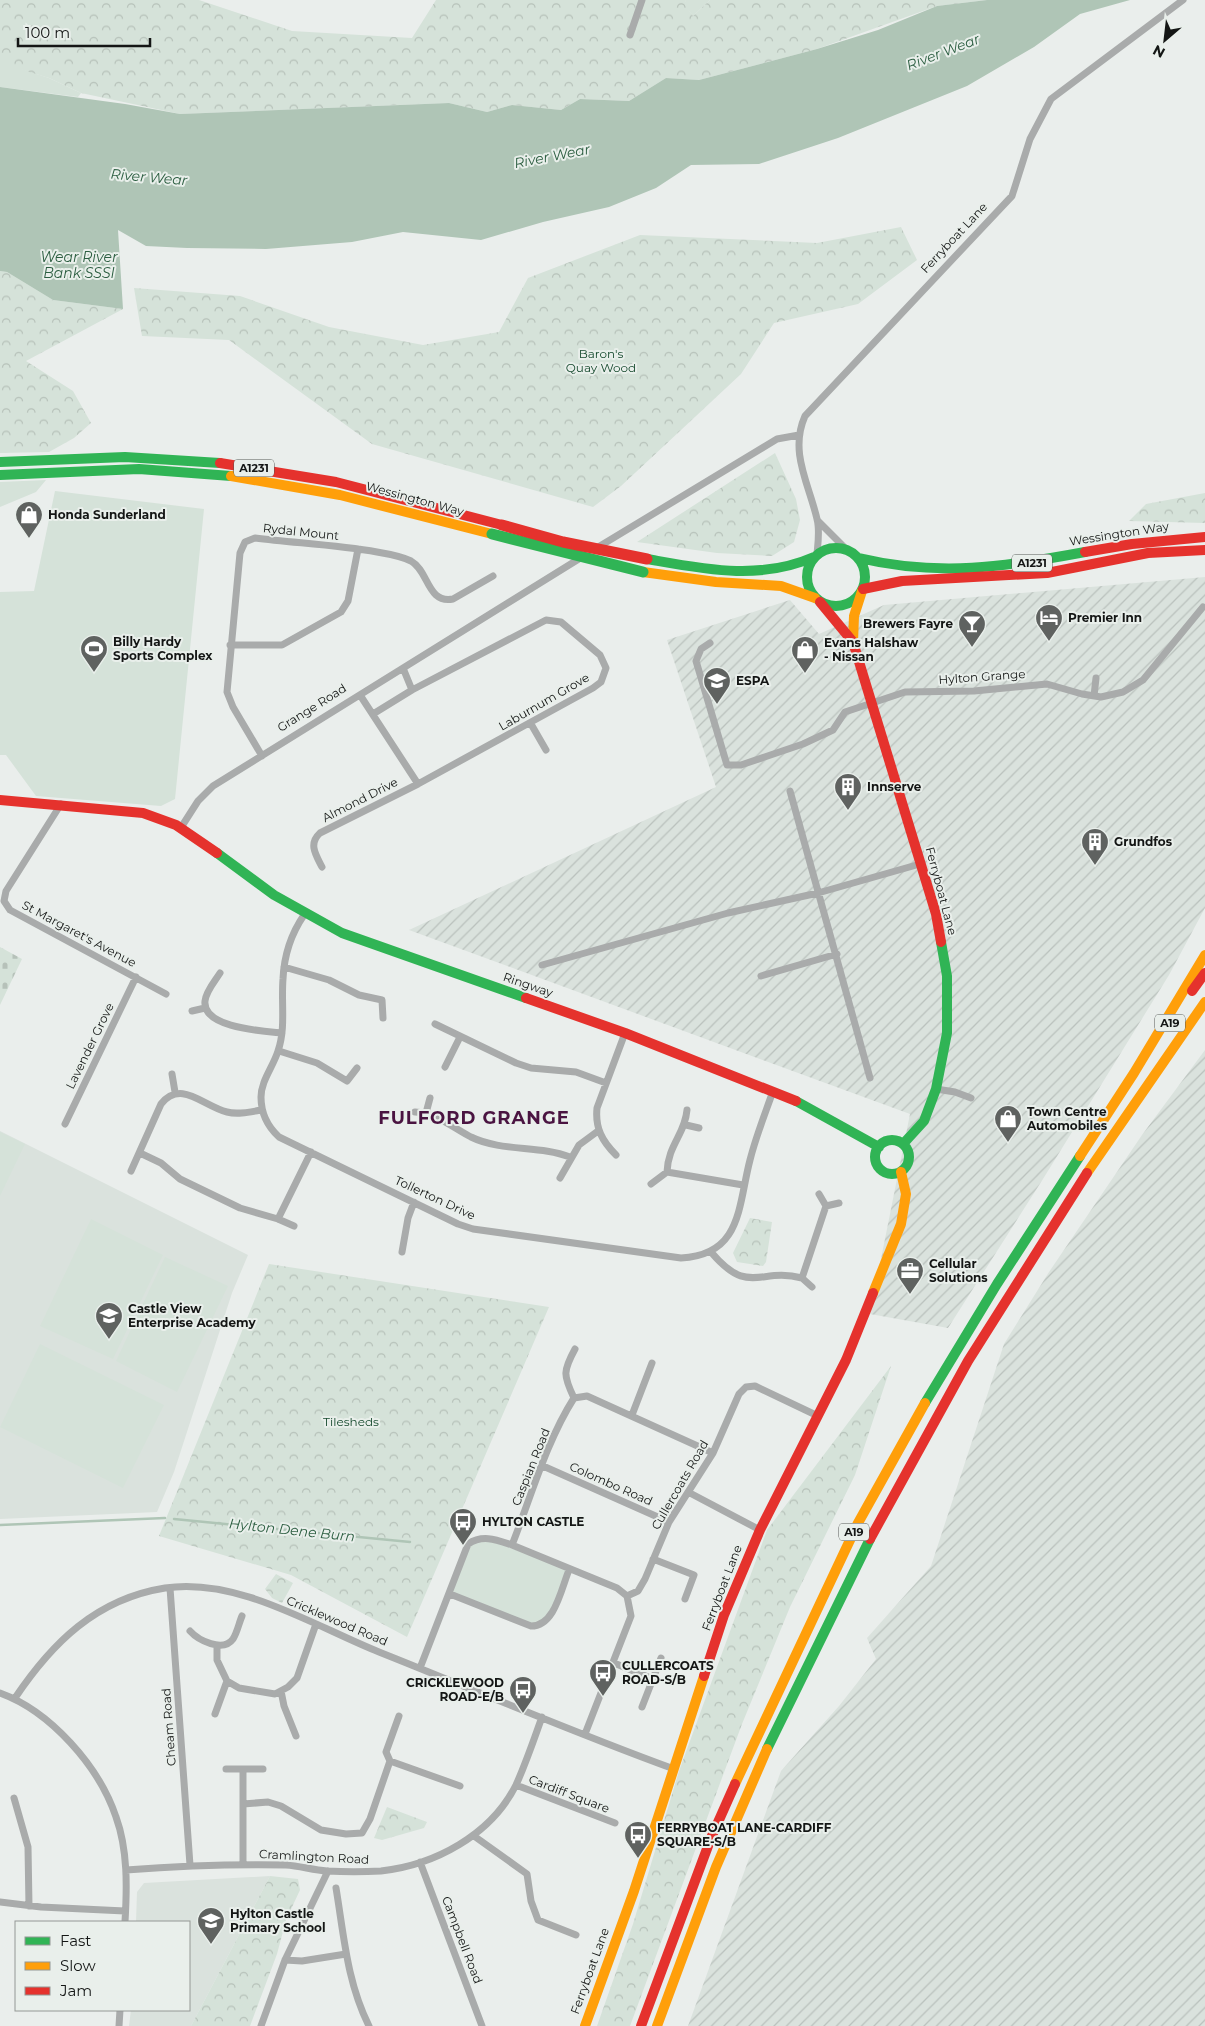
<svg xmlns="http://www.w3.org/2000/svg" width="1205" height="2026" viewBox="0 0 1205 2026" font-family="Montserrat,sans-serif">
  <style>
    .built { fill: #dae2dd }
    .industrial { fill: url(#industrial-furrows) }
    .green { fill: #d5e2d9 }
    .forest { fill: url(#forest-crowns) }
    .cemetery { fill: url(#cemetery-stones) }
    .water { fill: #afc5b6 }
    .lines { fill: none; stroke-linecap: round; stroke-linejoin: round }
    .stream { stroke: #afc5b6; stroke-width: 2.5 }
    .street { stroke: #a9abab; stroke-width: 7 }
    .fast { stroke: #30b455; stroke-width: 10 }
    .slow { stroke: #ff9f0a; stroke-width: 10 }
    .jam { stroke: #e5322d; stroke-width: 10 }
    .fast-bridge { stroke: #30b455; stroke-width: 11 }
    .jam-bridge { stroke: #e5322d; stroke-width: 11 }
    .labels { text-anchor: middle; stroke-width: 4; stroke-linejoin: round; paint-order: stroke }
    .shield { fill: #e9efeb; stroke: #545755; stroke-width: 1 }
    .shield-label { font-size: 11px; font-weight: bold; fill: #141615 }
    .street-label { font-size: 12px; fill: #141615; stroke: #e9efeb }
    .park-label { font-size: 12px; fill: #15492d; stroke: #e9efeb }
    .poi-label { font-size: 12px; font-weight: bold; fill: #141615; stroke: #e9efeb; text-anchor: start }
    .water-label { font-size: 14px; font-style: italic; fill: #2c5e41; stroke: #e9efeb }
    .district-label { font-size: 18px; font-weight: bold; letter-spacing: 1px; fill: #4a1441; stroke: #e9efeb }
  </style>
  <defs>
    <pattern id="industrial-furrows" width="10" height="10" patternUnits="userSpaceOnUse" patternTransform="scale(1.25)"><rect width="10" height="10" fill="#dae2dd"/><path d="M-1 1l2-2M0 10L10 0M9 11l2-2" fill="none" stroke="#bac1bd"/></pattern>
    <pattern id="forest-crowns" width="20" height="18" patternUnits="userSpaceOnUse" patternTransform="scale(1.25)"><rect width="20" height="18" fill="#d5e2d9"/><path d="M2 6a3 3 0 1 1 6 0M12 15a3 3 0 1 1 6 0" fill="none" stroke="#b6c1b9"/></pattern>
    <pattern id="cemetery-stones" width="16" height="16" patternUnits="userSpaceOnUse" patternTransform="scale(1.25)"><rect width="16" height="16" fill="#d5e2d9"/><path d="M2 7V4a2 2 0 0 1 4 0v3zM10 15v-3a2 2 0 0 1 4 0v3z" fill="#b6c1b9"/></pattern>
  </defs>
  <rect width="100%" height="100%" fill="#eaeeec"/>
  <!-- built -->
  <path class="built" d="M0 1131 248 1255 232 1293 174 1472 157 1512 0 1519Z
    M270 1876 191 2026H129L131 2010H189V1922H136L137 1892 144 1883Z"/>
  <!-- industrial -->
  <path class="industrial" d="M1205 577V908L1169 975 1043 1179 948 1328 870 1314 910 1114 409 930 716 787 667 640 790 600 819 634 884 605Z
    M1205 1050V2026H688L781 1771 839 1706 876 1659 867 1638 931 1566 1004 1344 1049 1272 1142 1135Z"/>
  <!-- green -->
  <path class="green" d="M686 0H710L693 16 684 5Z
    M0 62 49 78 81 93 78 97 0 87Z
    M46 480 36 492 0 507V482Z
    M55 491 204 509 175 799 161 806 36 796 6 755H0V592L34 591Z
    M0 1132 25 1144 0 1196Z
    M91 1219 163 1255 113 1359 40 1326Z
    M165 1257 228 1286 177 1392 116 1361Z
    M40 1344 164 1405 123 1488 0 1427Z
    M484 1538 569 1570 551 1616 538 1626 450 1594 468 1544Z"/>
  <!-- forest -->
  <path class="forest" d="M0 0H199L292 31 412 38 436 0H686L685 5 693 16 710 0H987L937 6 817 49 699 80 666 78 629 101 580 99 561 110 512 105 487 112 449 103 180 114 81 93 49 78 0 63Z
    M901 227 917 260 858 304 774 323 741 374 621 486 593 507 372 444 229 340 142 336 134 288 240 296 329 327 423 345 499 332 528 278 640 235 817 243Z
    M0 271 7 272 53 300 123 309 26 361 73 391 91 423 74 438 49 452 0 453Z
    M775 453 796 499 800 520 794 542 772 556 717 553 637 542Z
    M1205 493V523L1129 521 1146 504Z
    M750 1218 772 1222 766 1262 763 1266 737 1262 733 1253Z
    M269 1264 549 1307 407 1637 291 1575 159 1536Z
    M891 1366 855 1475 790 1607 742 1724 630 2026H597L633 1924 679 1771 767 1530Z
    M276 1574 293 1583 282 1603 272 1598 265 1589Z
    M387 1807 427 1822 424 1828 382 1840 374 1838Z
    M270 1876 298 1879 300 1890 286 1920 277 1954 250 2026H191Z"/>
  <!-- cemetery -->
  <path class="cemetery" d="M0 947 22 959 0 1005Z"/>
  <!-- water -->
  <path class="water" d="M987 0H1130L1080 14 1034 47 967 86 838 138 759 164 691 165 656 188 609 207 543 222 481 240 403 232 352 242 266 249 187 248 146 246 118 230 123 309 53 300 7 272 0 271V87L125 104 180 114 449 103 487 112 512 105 561 110 580 99 629 101 666 78 699 80 817 49 878 30 937 6Z"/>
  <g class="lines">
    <!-- stream -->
    <path class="stream" d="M174 1519 410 1542
      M0 1525 165 1518"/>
    <!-- street -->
    <path class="street" d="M630 35 642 0
      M818 521 846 549
      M595 549 777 439 799 435
      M817 554C818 543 820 530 817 519 809 484 789 452 805 416L1012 196 1030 139 1051 99 1183 0
      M710 643 701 649 696 661 727 765H741L803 744 833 730 845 712 905 692 974 691 1047 684 1082 694 1101 697 1123 692 1143 680 1203 607
      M230 645H282L341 612 348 601 358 549
      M403 668 412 690
      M360 695 418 784 593 688 601 682 606 668 600 655 561 622 546 620 412 690 373 714
      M1094 696 1096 678
      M531 724 546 750
      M262 756 233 707 227 692 240 553 245 542 255 538C295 543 337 545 377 552 389 554 401 556 411 561 429 571 427 604 453 599L493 576
      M790 791 870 1078
      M61 804 6 891 4 901 10 910 166 994
      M182 826 198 801 213 786 582 557
      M322 867C316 855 308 844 320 833L418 784
      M304 915C291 934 284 956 283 979 281 1003 286 1028 278 1051 273 1067 261 1081 261 1097 261 1114 267 1126 279 1137L458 1224 473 1229 681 1258C742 1255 738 1206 750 1160 756 1136 765 1114 773 1091
      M542 965 728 913 818 893 920 864
      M284 967 329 980 359 995 382 1000 383 1018
      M220 973C215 981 206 991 205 1001 202 1028 263 1031 282 1033
      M761 976 837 954
      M192 1011 205 1008
      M435 1024 516 1063 531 1068 576 1072 606 1083
      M279 1051 317 1063 347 1081 357 1068
      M445 1067 460 1037
      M172 1074 175 1092
      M936 1089 955 1092 971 1098
      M687 1110C685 1134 668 1145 667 1172L743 1185
      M415 1112C436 1113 452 1127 471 1137 502 1152 539 1145 570 1157
      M426 1113 430 1098
      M65 1124 136 977
      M686 1125 699 1128
      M140 1153 161 1163 180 1179 240 1208 278 1219 294 1226
      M616 1155C602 1141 595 1128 597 1108L625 1033
      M131 1171 161 1104C181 1079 203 1106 227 1112 238 1115 250 1112 261 1110
      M560 1178 579 1145 598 1131
      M651 1184 667 1172
      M826 1206 839 1203
      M278 1219 311 1152
      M402 1252 408 1218 414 1202
      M711 1252C749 1297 759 1267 802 1278L826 1206 819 1194
      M802 1278 812 1287
      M574 1398C563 1375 563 1371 575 1349
      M632 1415 652 1363
      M543 1466 669 1522
      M688 1492 760 1530
      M512 1545C531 1497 546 1442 574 1398L587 1396 713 1453
      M653 1559 694 1575 685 1599
      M170 1588 190 1865
      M450 1594 531 1626C555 1626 561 1589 569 1570
      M627 1596 638 1591 645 1579 669 1522 713 1453 739 1394 746 1387 755 1386 818 1416
      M190 1631C198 1640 223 1653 233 1639 237 1633 239 1623 242 1616
      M217 1646V1660L227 1681 239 1688 275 1694 288 1687 297 1678 316 1624
      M614 1663 653 1679
      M420 1668 468 1544C483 1534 497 1540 512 1545L617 1588 627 1596 631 1616 585 1734
      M281 1691 284 1706 296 1736
      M0 1693C50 1711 99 1766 116 1817 128 1850 127 1888 125 1922
      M15 1698C52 1643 96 1599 165 1588 238 1577 314 1626 379 1652 477 1691 575 1733 674 1769
      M642 1707 661 1658
      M215 1714 227 1681
      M399 1716 386 1752 390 1761 460 1786
      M226 1769H263
      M243 1770V1865
      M516 1785 615 1823
      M14 1798 28 1847 29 1906
      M243 1804 268 1802 281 1806 321 1830 346 1834 362 1833 370 1819 390 1761
      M474 1836 527 1874 531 1901 538 1920 576 1935
      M420 1862 482 2026
      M126 1870C179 1866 232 1864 286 1865 300 1866 313 1870 327 1871 344 1872 364 1872 381 1871 435 1865 491 1835 516 1785 526 1763 534 1739 542 1717
      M336 1888C344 1936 347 1982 369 2026
      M0 1902 41 1907 125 1911
      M285 1960 302 1961 346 1954
      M119 2026 120 2010
      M261 2026 285 1960 328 1871"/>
    <!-- fast -->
    <path class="fast" d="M0 462 125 457 220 463
      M0 475 139 469 231 476
      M807 577a29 29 0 1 1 58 0a29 29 0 1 1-58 0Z
      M859 558C939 577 1005 567 1085 552
      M647 559C704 569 759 581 814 557
      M217 853 274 895 342 933 526 998
      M796 1101 879 1147
      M875 1157a17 17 0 1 1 34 0a17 17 0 1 1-34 0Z
      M903 1144 924 1121 936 1089 947 1033V976L941 942
      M925 1403 997 1284 1080 1156
      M767 1749 870 1539"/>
    <!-- slow -->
    <path class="slow" d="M231 476 340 495 492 534
      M643 572 716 582 781 586 815 598
      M853 642 854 616 862 591
      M1080 1156 1134 1073 1205 955
      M1087 1173 1205 1002
      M873 1293 901 1224 906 1194 901 1172
      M735 1784 858 1523 925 1403
      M585 2026 634 1891 704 1676
      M657 2026 716 1867 767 1749"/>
    <!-- jam -->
    <path class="jam" d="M220 463 336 482 502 525
      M1085 552 1132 544 1205 537
      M863 589 902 581 1047 573 1148 553 1205 550
      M820 602 853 642 936 914 941 942
      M0 800 143 813 176 825 217 853
      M1192 991 1205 973
      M526 998 625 1033 796 1101
      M870 1539 968 1361 1087 1173
      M704 1676 724 1615 760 1530 846 1360 873 1293
      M641 2026 711 1838 735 1784"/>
    <!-- fast-bridge -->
    <path class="fast-bridge" d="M492 534 643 572"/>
    <!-- jam-bridge -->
    <path class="jam-bridge" d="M502 525 563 542 647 559"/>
  </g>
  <!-- icons -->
  <defs>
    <symbol id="shop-pin" viewBox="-11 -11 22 30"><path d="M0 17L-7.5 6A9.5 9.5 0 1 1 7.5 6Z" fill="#5f6260" stroke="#e9efeb"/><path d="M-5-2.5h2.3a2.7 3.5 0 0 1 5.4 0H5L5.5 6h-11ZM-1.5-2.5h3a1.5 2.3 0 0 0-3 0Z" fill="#fff"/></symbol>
    <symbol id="hotel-pin" viewBox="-11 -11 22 30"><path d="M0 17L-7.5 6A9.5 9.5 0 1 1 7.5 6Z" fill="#5f6260" stroke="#e9efeb"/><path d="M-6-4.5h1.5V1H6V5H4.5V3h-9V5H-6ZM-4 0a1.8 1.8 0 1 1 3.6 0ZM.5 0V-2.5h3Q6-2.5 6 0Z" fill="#fff"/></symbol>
    <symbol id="bar-pin" viewBox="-11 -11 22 30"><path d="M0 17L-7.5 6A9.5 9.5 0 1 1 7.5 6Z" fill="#5f6260" stroke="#e9efeb"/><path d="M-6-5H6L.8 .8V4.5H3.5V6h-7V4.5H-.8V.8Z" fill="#fff"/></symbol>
    <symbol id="stadium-pin" viewBox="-11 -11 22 30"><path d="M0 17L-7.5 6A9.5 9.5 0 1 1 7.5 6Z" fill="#5f6260" stroke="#e9efeb"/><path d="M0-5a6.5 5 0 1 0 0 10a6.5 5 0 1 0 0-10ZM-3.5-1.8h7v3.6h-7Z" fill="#fff"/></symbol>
    <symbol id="university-pin" viewBox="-11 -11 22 30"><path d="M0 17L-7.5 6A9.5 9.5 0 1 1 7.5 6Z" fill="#5f6260" stroke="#e9efeb"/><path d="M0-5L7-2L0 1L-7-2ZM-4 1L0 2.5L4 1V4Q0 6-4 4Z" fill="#fff"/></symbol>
    <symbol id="building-pin" viewBox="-11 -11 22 30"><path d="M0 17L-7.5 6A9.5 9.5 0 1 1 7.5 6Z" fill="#5f6260" stroke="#e9efeb"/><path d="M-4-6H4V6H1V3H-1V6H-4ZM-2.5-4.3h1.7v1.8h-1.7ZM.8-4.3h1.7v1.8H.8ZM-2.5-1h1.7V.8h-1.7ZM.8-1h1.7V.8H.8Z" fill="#fff"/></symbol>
    <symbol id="office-pin" viewBox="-11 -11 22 30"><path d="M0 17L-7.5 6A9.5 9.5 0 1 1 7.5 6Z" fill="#5f6260" stroke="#e9efeb"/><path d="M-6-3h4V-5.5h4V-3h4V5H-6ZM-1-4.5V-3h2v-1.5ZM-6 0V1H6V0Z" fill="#fff"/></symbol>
    <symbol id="school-pin" viewBox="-11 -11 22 30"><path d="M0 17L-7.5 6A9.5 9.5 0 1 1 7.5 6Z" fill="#5f6260" stroke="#e9efeb"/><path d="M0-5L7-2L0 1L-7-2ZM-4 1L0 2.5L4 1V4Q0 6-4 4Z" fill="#fff"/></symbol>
    <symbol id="bus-pin" viewBox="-11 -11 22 30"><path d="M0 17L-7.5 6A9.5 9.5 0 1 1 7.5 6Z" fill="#5f6260" stroke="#e9efeb"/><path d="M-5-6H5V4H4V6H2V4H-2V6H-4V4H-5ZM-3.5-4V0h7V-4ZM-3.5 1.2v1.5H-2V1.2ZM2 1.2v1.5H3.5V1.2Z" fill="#fff"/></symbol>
  </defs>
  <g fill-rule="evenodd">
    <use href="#shop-pin" x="13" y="499" width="32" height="43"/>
    <use href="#hotel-pin" x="1033" y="602" width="32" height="43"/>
    <use href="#bar-pin" x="956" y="608" width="32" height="43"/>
    <use href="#stadium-pin" x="78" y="633" width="32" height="43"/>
    <use href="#shop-pin" x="789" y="634" width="32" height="43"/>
    <use href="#university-pin" x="701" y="665" width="32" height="43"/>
    <use href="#building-pin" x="832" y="771" width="32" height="43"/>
    <use href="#building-pin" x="1079" y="826" width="32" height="43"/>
    <use href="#shop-pin" x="992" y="1103" width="32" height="43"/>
    <use href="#office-pin" x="894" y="1255" width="32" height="43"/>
    <use href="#school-pin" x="93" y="1300" width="32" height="43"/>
    <use href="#bus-pin" x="447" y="1506" width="32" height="43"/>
    <use href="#bus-pin" x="587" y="1657" width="32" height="43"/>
    <use href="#bus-pin" x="507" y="1674" width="32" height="43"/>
    <use href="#bus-pin" x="622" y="1819" width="32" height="43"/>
    <use href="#school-pin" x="195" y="1905" width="32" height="43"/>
  </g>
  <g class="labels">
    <!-- shield labels -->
    <g class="shield">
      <rect x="234" y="459.5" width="40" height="17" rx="4"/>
      <rect x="1012" y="554.5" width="40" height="17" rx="4"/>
      <rect x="1155" y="1014.5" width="30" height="17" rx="4"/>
      <rect x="839" y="1523.5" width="30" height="17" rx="4"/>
    </g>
    <g class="shield-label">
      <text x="254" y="472">A1231</text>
      <text x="1032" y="567">A1231</text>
      <text x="1170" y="1027">A19</text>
      <text x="854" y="1536">A19</text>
    </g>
    <!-- street labels -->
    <g class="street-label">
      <text transform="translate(954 238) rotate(-47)" y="4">Ferryboat Lane</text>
      <text transform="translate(415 499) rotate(15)" y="4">Wessington Way</text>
      <text transform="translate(301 532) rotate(6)" y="4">Rydal Mount</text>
      <text transform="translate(1119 534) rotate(-9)" y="4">Wessington Way</text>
      <text transform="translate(982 677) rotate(-4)" y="4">Hylton Grange</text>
      <text transform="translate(544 702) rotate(-30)" y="4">Laburnum Grove</text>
      <text transform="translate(312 708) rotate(-32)" y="4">Grange Road</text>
      <text transform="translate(360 800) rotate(-27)" y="4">Almond Drive</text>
      <text transform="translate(941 891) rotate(75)" y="4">Ferryboat Lane</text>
      <text transform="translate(79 934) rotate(28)" y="4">St Margaret's Avenue</text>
      <text transform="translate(528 985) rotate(19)" y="4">Ringway</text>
      <text transform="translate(90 1046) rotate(-64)" y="4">Lavender Grove</text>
      <text transform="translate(435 1198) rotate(25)" y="4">Tollerton Drive</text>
      <text transform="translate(531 1467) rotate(-68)" y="4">Caspian Road</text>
      <text transform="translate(611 1484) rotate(24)" y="4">Colombo Road</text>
      <text transform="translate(680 1485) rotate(-60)" y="4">Cullercoats Road</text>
      <text transform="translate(722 1588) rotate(-69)" y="4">Ferryboat Lane</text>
      <text transform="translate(337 1621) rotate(23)" y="4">Cricklewood Road</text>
      <text transform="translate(169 1727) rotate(-94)" y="4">Cheam Road</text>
      <text transform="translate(569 1794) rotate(21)" y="4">Cardiff Square</text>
      <text transform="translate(314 1857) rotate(3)" y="4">Cramlington Road</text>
      <text transform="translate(462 1940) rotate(69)" y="4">Campbell Road</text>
      <text transform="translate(590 1971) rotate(-70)" y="4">Ferryboat Lane</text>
    </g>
    <!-- park labels -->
    <g class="park-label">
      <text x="601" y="358">Baron's<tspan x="601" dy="14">Quay Wood</tspan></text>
      <text x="351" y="1426">Tilesheds</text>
    </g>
    <!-- poi labels -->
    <g class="poi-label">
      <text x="48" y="519">Honda Sunderland</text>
      <text x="1068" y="622">Premier Inn</text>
      <text x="953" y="628" text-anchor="end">Brewers Fayre</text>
      <text x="113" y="646">Billy Hardy<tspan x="113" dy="14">Sports Complex</tspan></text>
      <text x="824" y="647">Evans Halshaw<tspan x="824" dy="14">- Nissan</tspan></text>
      <text x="736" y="685">ESPA</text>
      <text x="867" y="791">Innserve</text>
      <text x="1114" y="846">Grundfos</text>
      <text x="1027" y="1116">Town Centre<tspan x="1027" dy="14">Automobiles</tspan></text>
      <text x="929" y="1268">Cellular<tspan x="929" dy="14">Solutions</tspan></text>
      <text x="128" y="1313">Castle View<tspan x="128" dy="14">Enterprise Academy</tspan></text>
      <text x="482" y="1526">HYLTON CASTLE</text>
      <text x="622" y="1670">CULLERCOATS<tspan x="622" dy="14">ROAD-S/B</tspan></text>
      <text x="504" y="1687" text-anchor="end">CRICKLEWOOD<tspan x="504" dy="14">ROAD-E/B</tspan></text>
      <text x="657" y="1832">FERRYBOAT LANE-CARDIFF<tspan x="657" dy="14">SQUARE-S/B</tspan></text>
      <text x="230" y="1918">Hylton Castle<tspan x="230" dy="14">Primary School</tspan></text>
    </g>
    <!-- water labels -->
    <g class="water-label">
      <text transform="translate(943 52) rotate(-21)" y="5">River Wear</text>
      <text transform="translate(552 156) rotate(-11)" y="5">River Wear</text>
      <text transform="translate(149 177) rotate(5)" y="5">River Wear</text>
      <text x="79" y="262">Wear River<tspan x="79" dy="16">Bank SSSI</tspan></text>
      <text transform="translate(292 1530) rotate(6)" y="5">Hylton Dene Burn</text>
    </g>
    <!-- district labels -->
    <g class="district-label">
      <text x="474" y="1124">FULFORD GRANGE</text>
    </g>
  </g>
  <!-- legend -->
  <rect x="15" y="1921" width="175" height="90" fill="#e9efeb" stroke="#949895"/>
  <rect x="25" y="1937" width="25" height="8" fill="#30b455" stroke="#949895"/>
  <text x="60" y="1946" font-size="15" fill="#141615">Fast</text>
  <rect x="25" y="1962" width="25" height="8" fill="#ff9f0a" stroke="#949895"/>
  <text x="60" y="1971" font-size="15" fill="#141615">Slow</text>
  <rect x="25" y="1987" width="25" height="8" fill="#e5322d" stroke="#949895"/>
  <text x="60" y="1996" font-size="15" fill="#141615">Jam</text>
  <!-- north arrow -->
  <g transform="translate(1165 40) rotate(208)" stroke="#e9efeb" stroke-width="4" paint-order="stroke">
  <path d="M0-4L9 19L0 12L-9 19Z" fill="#141615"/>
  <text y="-8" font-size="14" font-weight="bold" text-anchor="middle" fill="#141615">N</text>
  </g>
  <!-- scale -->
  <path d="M18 38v8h132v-8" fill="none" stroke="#141615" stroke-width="2.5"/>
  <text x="25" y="38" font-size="15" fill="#141615" stroke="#e9efeb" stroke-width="4" paint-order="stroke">100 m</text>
</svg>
